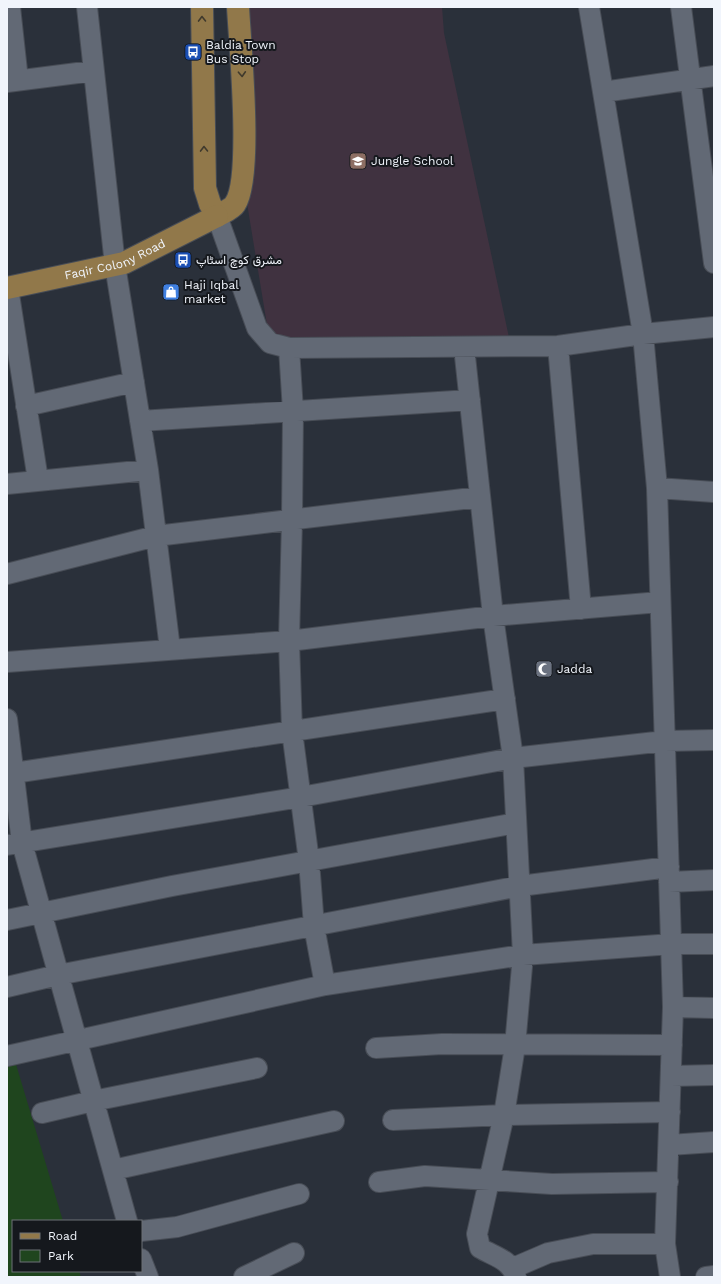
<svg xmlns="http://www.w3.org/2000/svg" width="721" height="1284" viewBox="0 0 721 1284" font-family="'Work Sans',Vazirmatn,sans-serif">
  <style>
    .education { fill: #403240 }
    .green { fill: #1f451e }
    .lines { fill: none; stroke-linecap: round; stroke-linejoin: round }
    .minor-casing { stroke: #484d56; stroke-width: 22 }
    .major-casing { stroke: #484d56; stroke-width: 24 }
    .minor { stroke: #626975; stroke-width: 20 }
    .major { stroke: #91784a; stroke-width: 22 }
    .oneway { stroke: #403a2d }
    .labels { text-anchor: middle; stroke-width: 4; stroke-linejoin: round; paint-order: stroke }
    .poi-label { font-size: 12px; fill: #f1f5fc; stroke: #15181d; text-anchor: start }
    .street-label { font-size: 12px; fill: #f1f5fc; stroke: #15181d }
  </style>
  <rect width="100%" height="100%" fill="#2a303a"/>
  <!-- education -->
  <path class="education" d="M238 7H442L444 33 511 347 270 343 243 179Z"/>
  <!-- green -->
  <path class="green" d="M15 1061 63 1221H13V1271H79L81 1277H7V1063Z"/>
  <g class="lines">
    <defs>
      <path id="minor" d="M10 7 18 80
        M87 7 115 265 148 470 170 649
        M589 7 643 334 657 488 673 1007 665 1244 670 1277
        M681 7 714 263
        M7 82 93 71
        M603 92 714 76
        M217 216 257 328 270 343 289 348 558 346 643 334 714 327
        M8 288 38 480
        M558 346 581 609
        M464 347 493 616 513 758 523 955 515 1046 504 1115 477 1234 480 1248C495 1257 510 1259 516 1277
        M289 348 293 411 292 520 289 641 292 731 309 861 314 926 325 985
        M26 406 134 382
        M140 421 470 400
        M7 484 148 470
        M657 488 714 492
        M7 574 156 536 480 497
        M7 662 289 641 493 616 660 602
        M7 719 22 843 127 1221
        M7 774 505 699
        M7 845 301 797 513 758 665 741 714 740
        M669 882 714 880
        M7 920 172 886 516 823
        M7 987 58 975 520 886 669 867
        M673 1007 714 1008
        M376 1048 442 1044 672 1045
        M7 1056 325 985 523 955 672 944H714
        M671 1076 714 1075
        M42 1113 93 1101 257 1068
        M393 1120 504 1115 670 1112
        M669 1145 714 1142
        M113 1170 334 1121
        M379 1182 425 1176 552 1184 668 1182
        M141 1231 177 1227 299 1194
        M141 1259 148 1277
        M513 1268 548 1253 593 1244H665
        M244 1277 294 1253
        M706 1277 714 1276"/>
      <g id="major">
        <path d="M202 7 205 188 210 204 217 216C222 213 232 209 235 204 253 178 240 45 238 7"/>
        <path id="s1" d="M7 288 124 263 217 216"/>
      </g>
    </defs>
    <!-- minor casing -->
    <use href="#minor" class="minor-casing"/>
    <!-- major casing -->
    <use href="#major" class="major-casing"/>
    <!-- minor -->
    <use href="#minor" class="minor"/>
    <!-- major -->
    <use href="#major" class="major"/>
  </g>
  <!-- one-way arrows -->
  <defs><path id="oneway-chevron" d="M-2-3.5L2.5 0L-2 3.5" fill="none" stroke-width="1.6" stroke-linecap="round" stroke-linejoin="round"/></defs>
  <g class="oneway">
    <use href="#oneway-chevron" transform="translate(202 19) rotate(-91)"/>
    <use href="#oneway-chevron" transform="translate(242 74) rotate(87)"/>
    <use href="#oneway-chevron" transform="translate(204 149) rotate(-91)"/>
  </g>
  <!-- icons -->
  <defs>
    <symbol id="bus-square" viewBox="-11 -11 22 22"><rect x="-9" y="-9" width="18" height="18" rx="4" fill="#1a4fb4" stroke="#15181d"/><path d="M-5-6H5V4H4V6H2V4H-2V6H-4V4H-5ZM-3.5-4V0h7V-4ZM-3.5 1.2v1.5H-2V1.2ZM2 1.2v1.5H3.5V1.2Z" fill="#fff"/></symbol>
    <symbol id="school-square" viewBox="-11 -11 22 22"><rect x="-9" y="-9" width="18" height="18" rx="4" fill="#8d6e63" stroke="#15181d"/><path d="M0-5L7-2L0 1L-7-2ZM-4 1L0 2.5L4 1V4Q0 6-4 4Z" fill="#fff"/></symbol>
    <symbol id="shop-square" viewBox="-11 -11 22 22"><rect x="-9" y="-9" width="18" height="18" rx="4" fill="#3f7fe0" stroke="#15181d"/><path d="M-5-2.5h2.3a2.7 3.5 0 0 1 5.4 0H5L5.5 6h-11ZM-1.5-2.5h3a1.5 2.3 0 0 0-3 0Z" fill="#fff"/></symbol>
    <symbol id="mosque-square" viewBox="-11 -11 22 22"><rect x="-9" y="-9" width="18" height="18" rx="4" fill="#6b7280" stroke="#15181d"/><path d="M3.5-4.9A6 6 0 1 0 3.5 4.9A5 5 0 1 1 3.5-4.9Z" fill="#fff"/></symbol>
  </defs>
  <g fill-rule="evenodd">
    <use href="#bus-square" x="183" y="42" width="20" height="20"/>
    <use href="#school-square" x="348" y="151" width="20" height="20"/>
    <use href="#bus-square" x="173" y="250" width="20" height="20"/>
    <use href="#shop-square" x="161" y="282" width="20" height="20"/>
    <use href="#mosque-square" x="534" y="659" width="20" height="20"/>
  </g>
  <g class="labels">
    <!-- poi labels -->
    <g class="poi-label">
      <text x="206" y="49">Baldia Town<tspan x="206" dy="14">Bus Stop</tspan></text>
      <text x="371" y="165">Jungle School</text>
      <text x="196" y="264">مشرق کوچ اسٹاپ</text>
      <text x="184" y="289">Haji Iqbal<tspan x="184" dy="14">market</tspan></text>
      <text x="557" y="673">Jadda</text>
    </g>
    <!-- street labels -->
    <g class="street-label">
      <text dy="4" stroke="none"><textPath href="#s1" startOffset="112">Faqir Colony Road</textPath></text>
    </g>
  </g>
  <!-- border -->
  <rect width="721" height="1284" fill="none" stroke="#f1f5fc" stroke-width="16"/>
  <!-- legend -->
  <rect x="12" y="1220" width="130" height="52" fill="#15181d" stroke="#6d7076"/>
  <rect x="20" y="1233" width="20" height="6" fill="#91784a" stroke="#6d7076"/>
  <text x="48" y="1240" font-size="12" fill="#f1f5fc">Road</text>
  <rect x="20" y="1250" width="20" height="12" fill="#1f451e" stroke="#6d7076"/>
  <text x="48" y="1260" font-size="12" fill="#f1f5fc">Park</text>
</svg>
